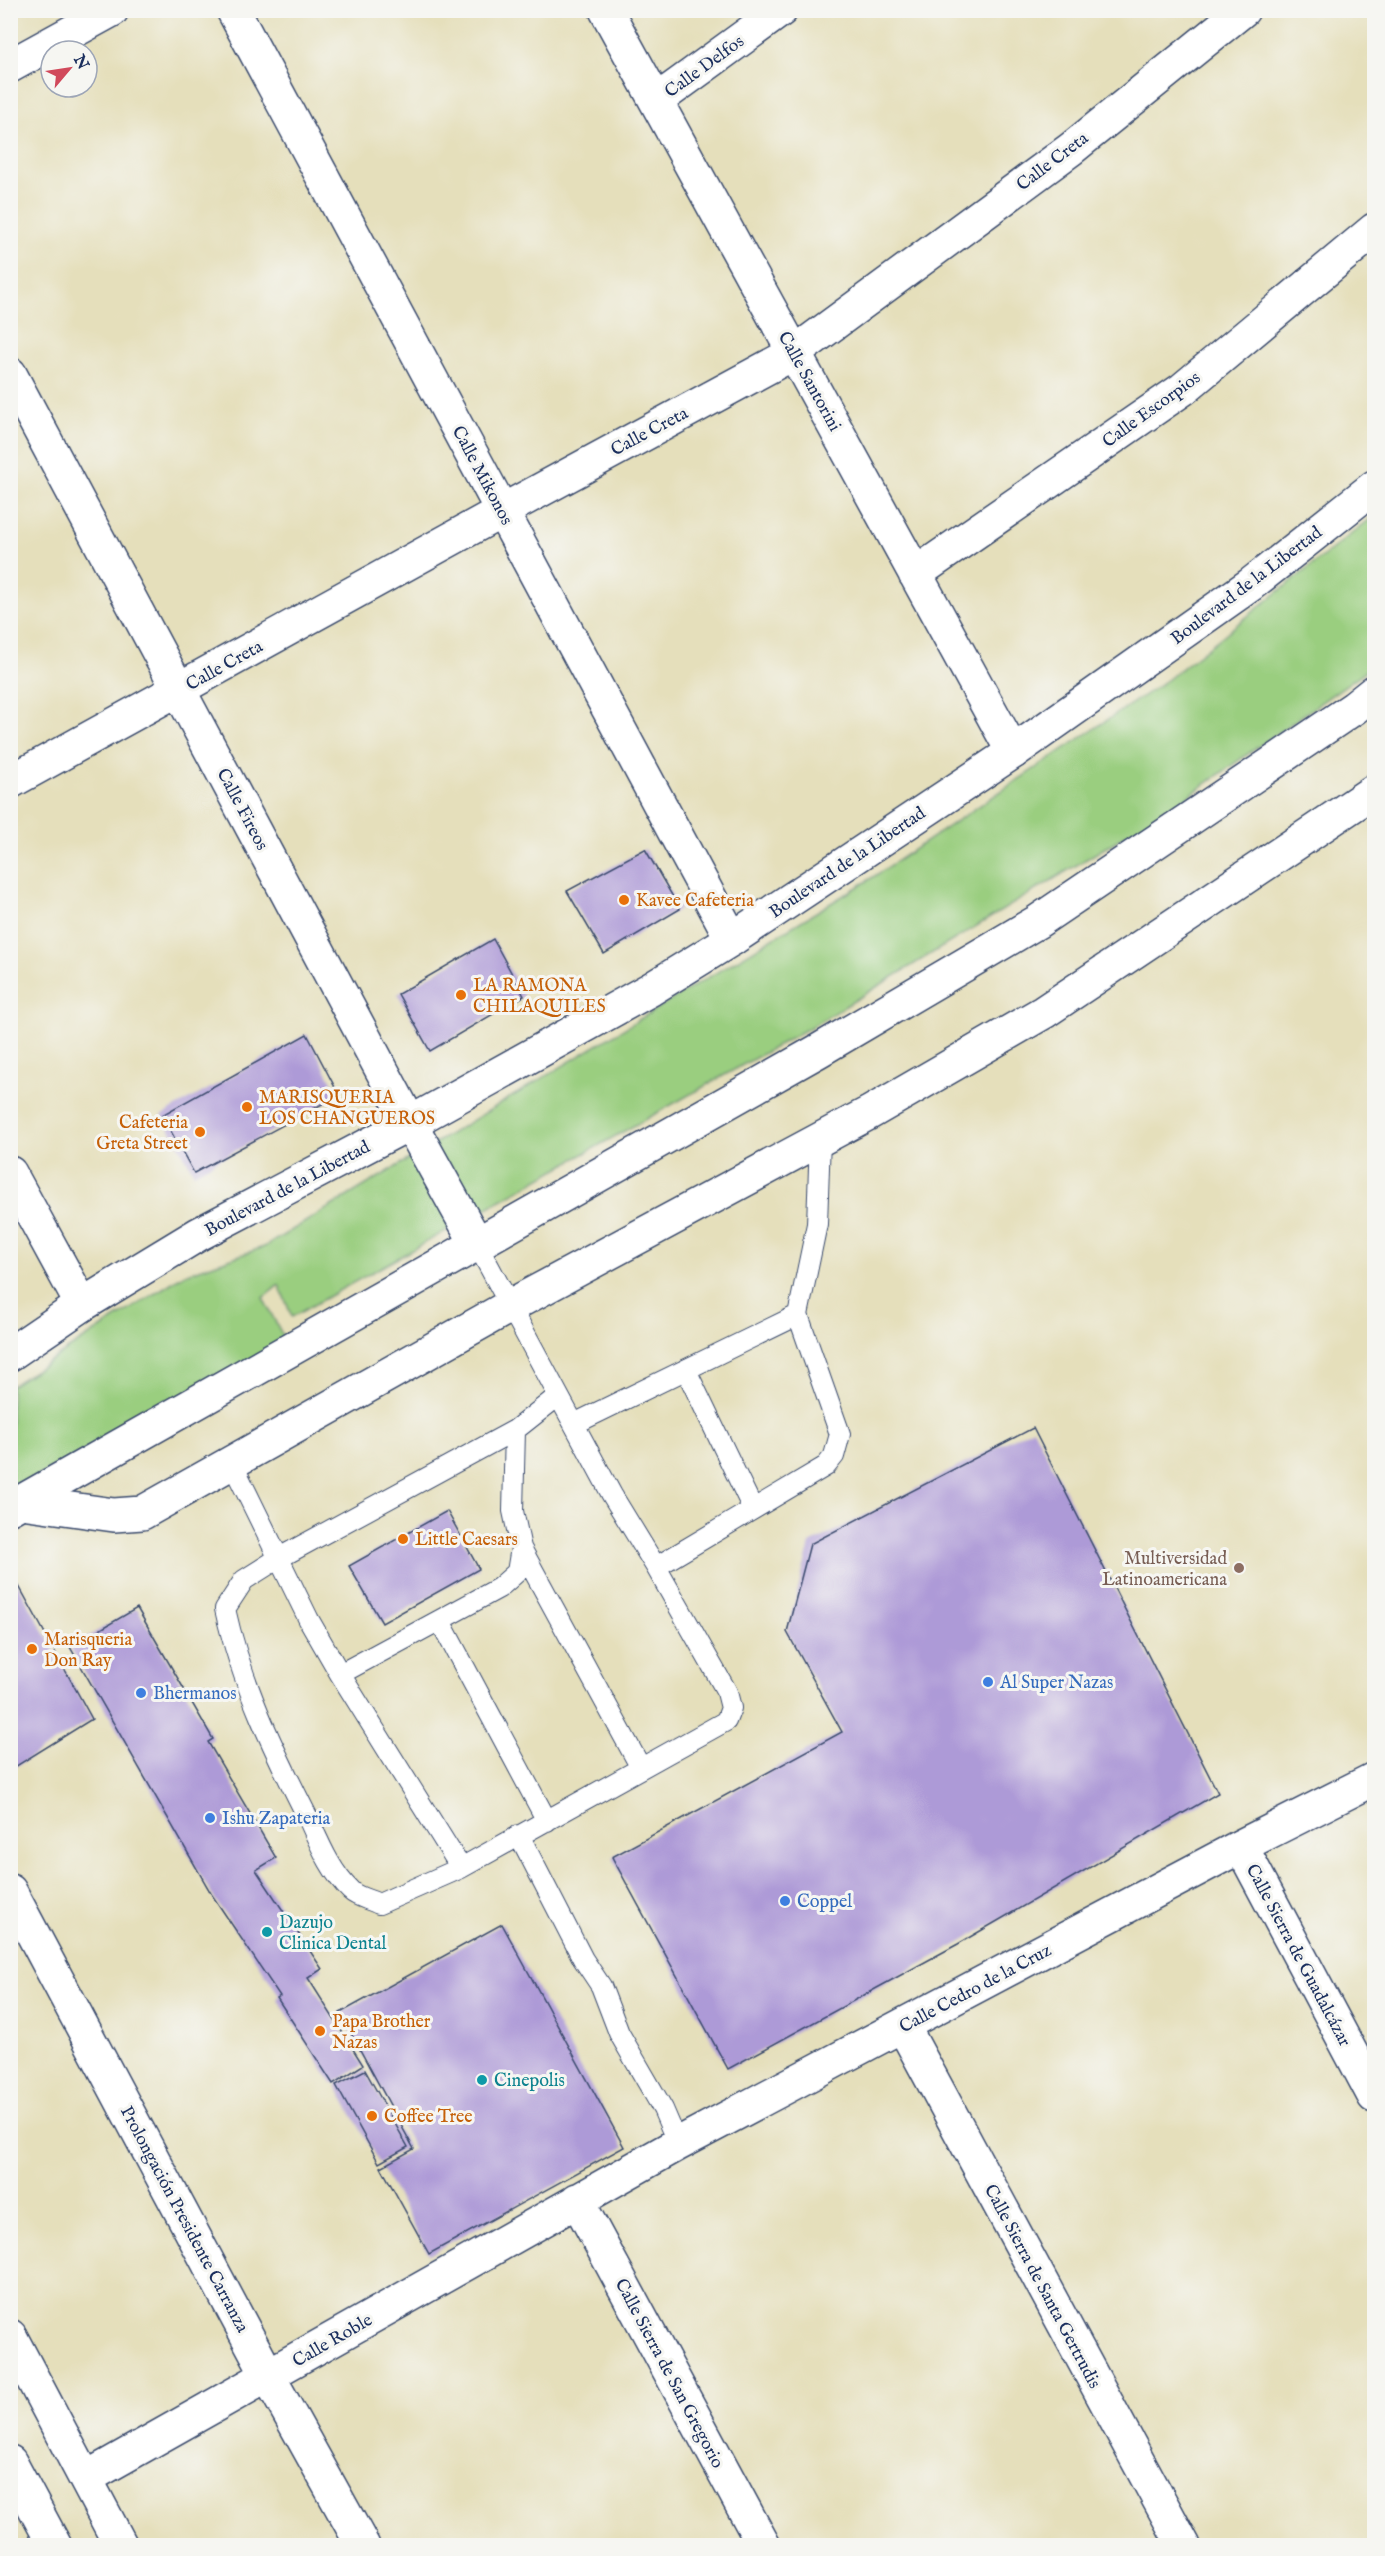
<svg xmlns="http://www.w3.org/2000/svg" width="1385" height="2556" viewBox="0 0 1385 2556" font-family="'IM FELL English',serif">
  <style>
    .green { fill: #9ace7f; stroke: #5a7e6e; stroke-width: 1.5 }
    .building { fill: #ad9ad7 }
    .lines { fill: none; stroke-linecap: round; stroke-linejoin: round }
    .service-casing { stroke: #39496c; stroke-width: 22 }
    .minor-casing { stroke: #39496c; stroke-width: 36 }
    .secondary-casing { stroke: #39496c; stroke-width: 36 }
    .trunk-casing { stroke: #39496c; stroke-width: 36 }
    .service { stroke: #fff; stroke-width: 20 }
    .minor { stroke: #fff; stroke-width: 33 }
    .secondary { stroke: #fff; stroke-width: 33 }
    .trunk { stroke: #fff; stroke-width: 33 }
    .food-dot { fill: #e8710a; stroke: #f6f6f2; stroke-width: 2 }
    .education-dot { fill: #8d6e63; stroke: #f6f6f2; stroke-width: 2 }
    .shop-dot { fill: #3f7fe0; stroke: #f6f6f2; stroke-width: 2 }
    .culture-dot { fill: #0f9aa8; stroke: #f6f6f2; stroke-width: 2 }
    .labels { text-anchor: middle; stroke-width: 6; stroke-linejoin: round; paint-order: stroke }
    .street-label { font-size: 18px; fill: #1b2f5e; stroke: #f6f6f2 }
    .food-label { font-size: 18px; fill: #c56008; stroke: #f6f6f2; text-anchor: start }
    .education-label { font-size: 18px; fill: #785e54; stroke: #f6f6f2; text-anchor: end }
    .shop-label { font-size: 18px; fill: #366cbe; stroke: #f6f6f2; text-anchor: start }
    .culture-label { font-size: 18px; fill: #0d838f; stroke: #f6f6f2; text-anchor: start }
  </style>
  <rect width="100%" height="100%" fill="#f6f6f2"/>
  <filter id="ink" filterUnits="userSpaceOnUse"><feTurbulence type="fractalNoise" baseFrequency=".0167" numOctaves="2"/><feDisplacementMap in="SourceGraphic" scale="12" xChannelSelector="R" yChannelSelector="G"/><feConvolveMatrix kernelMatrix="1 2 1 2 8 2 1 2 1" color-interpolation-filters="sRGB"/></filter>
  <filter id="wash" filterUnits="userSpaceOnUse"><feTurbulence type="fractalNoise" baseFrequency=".008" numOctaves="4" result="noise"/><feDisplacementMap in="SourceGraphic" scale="24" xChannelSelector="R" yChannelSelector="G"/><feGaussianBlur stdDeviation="1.35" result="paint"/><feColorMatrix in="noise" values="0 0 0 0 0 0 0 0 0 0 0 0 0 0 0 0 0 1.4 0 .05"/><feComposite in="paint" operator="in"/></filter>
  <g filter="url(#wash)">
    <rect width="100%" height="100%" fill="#e5dfbb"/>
    <!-- green -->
    <path class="green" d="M1374 516V665L1180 802 816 1024 292 1317 279 1285 263 1298 286 1342 11 1491V1386L185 1274 264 1247 864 883 1167 680Z"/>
    <g id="blocks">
      <!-- building -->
      <path class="building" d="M645 849 680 909 604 954 567 891Z
        M493 939 524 996 430 1051 398 994Z
        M307 1034 339 1095 194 1173 162 1115Z
        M1033 1428 1218 1793 958 1944 728 2069 612 1857 842 1732 787 1632 810 1544Z
        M447 1511 479 1569 382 1623 349 1566Z
        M14 1577 92 1719 10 1770V1579Z
        M137 1608 213 1739 208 1742 276 1858 256 1870 322 1969 308 1978 363 2065 333 2084 277 1998 280 1996 212 1895 70 1647Z
        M502 1924 624 2147 429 2254 381 2167 414 2149 340 2013Z
        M365 2070 408 2147 379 2163 336 2085Z"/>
    </g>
  </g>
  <g filter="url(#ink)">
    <use href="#blocks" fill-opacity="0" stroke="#39496c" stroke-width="1.5"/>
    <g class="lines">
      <defs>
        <path id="service" d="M477 1244 612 1495 656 1567 727 1692 731 1708 726 1721 461 1868 379 1904C371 1900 357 1897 351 1891 330 1871 319 1842 307 1816 273 1749 241 1682 225 1609L244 1580 279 1558 515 1430
          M798 1315 817 1224 820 1139
          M686 1370 753 1509
          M574 1424 798 1315 840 1434 834 1456 826 1466 656 1567
          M232 1463 309 1620 340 1674 461 1868
          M521 1548 641 1768
          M440 1621 547 1821
          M340 1674 499 1588 517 1572 521 1548 513 1511 515 1430 558 1396
          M519 1835 583 1959 601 1986 619 2033 663 2109 678 2144"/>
        <path id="minor" d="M233 10 732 939
          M606 10 1013 752
          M10 66 112 10
          M656 101 781 10
          M10 374 410 1123 477 1244
          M915 574 1183 389 1374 230
          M10 782 502 511 794 353 1071 149 1243 10
          M10 1173 82 1305
          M21 1502 114 1515 142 1513 510 1306 871 1112 1044 1012 1374 791
          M1241 1846 1374 2096
          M10 1891 269 2377 363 2546
          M903 2026 1184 2546
          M577 2200 764 2546
          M86 2478 678 2144 1241 1846 1374 1779"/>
        <path id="secondary" d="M10 1354 82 1305 199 1234 410 1123 651 989 732 939 1013 752 1250 585 1374 487
          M10 1508 818 1051 1037 922 1354 708 1374 692"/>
        <path id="trunk" d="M10 2336 121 2546
          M10 2462 55 2546"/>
      </defs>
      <!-- service casing -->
      <use href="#service" class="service-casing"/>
      <!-- minor casing -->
      <use href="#minor" class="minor-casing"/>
      <!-- secondary casing -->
      <use href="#secondary" class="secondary-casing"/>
      <!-- trunk casing -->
      <use href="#trunk" class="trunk-casing"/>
      <!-- service -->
      <use href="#service" class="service"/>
      <!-- minor -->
      <use href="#minor" class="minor"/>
      <!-- secondary -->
      <use href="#secondary" class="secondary"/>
      <!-- trunk -->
      <use href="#trunk" class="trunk"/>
    </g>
  </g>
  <!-- markers -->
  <g class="food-dot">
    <circle cx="624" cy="900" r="6"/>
    <circle cx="461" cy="995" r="6"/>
    <circle cx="247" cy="1107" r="6"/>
    <circle cx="200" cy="1132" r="6"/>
    <circle cx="403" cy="1539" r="6"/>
    <circle cx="32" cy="1649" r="6"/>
    <circle cx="320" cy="2031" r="6"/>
    <circle cx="372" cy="2116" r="6"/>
  </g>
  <circle class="education-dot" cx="1239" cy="1568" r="6"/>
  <g class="shop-dot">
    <circle cx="988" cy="1682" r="6"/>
    <circle cx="141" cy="1693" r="6"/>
    <circle cx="210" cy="1818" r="6"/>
    <circle cx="785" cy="1901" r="6"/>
  </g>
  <g class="culture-dot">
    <circle cx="267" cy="1932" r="6"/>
    <circle cx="482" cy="2080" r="6"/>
  </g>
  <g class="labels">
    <!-- street labels -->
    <g class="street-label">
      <text transform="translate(704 66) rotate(-36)" y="6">Calle Delfos</text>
      <text transform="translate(1052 161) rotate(-37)" y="6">Calle Creta</text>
      <text transform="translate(810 381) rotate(61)" y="6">Calle Santorini</text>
      <text transform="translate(1151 409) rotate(-36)" y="6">Calle Escorpios</text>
      <text transform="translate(649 431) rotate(-28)" y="6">Calle Creta</text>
      <text transform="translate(483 475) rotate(62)" y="6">Calle Mikonos</text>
      <text transform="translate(1246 585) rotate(-37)" y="6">Boulevard de la Libertad</text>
      <text transform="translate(224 665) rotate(-29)" y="6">Calle Creta</text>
      <text transform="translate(243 809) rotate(62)" y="6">Calle Fireos</text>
      <text transform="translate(847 862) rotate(-34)" y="6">Boulevard de la Libertad</text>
      <text transform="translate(287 1188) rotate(-28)" y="6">Boulevard de la Libertad</text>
      <text transform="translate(1299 1955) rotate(62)" y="6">Calle Sierra de Guadalcázar</text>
      <text transform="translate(975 1988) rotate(-28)" y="6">Calle Cedro de la Cruz</text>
      <text transform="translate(185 2219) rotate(62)" y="6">Prolongación Presidente Carranza</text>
      <text transform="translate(1043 2286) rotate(62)" y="6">Calle Sierra de Santa Gertrudis</text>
      <text transform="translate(332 2340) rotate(-30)" y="6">Calle Roble</text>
      <text transform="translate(670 2373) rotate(62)" y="6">Calle Sierra de San Gregorio</text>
    </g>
    <!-- food labels -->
    <g class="food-label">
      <text x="636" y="906">Kavee Cafeteria</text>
      <text x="473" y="991">LA RAMONA<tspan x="473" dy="21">CHILAQUILES</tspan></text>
      <text x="259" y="1103">MARISQUERIA<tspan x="259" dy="21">LOS CHANGUEROS</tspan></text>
      <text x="188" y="1128" text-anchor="end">Cafeteria<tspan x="188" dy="21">Greta Street</tspan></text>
      <text x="415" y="1545">Little Caesars</text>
      <text x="44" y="1645">Marisqueria<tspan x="44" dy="21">Don Ray</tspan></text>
      <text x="332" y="2027">Papa Brother<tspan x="332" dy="21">Nazas</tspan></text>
      <text x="384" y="2122">Coffee Tree</text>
    </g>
    <!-- education labels -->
    <g class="education-label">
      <text x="1227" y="1564">Multiversidad<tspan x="1227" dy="21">Latinoamericana</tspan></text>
    </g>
    <!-- shop labels -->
    <g class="shop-label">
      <text x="1000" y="1688">Al Super Nazas</text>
      <text x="153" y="1699">Bhermanos</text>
      <text x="222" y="1824">Ishu Zapateria</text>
      <text x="797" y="1907">Coppel</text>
    </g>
    <!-- culture labels -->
    <g class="culture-label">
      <text x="279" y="1928">Dazujo<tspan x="279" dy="21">Clinica Dental</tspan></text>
      <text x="494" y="2086">Cinepolis</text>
    </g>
  </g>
  <!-- margin -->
  <rect width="1385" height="2556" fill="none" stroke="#f6f6f2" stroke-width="36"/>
  <!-- north arrow -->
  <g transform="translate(69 69) rotate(61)"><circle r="28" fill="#f6f6f2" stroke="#9ea6b7" stroke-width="1.5"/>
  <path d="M0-4.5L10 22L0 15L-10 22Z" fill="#d1495b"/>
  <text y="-9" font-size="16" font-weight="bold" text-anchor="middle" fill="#1b2f5e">N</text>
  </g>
</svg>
